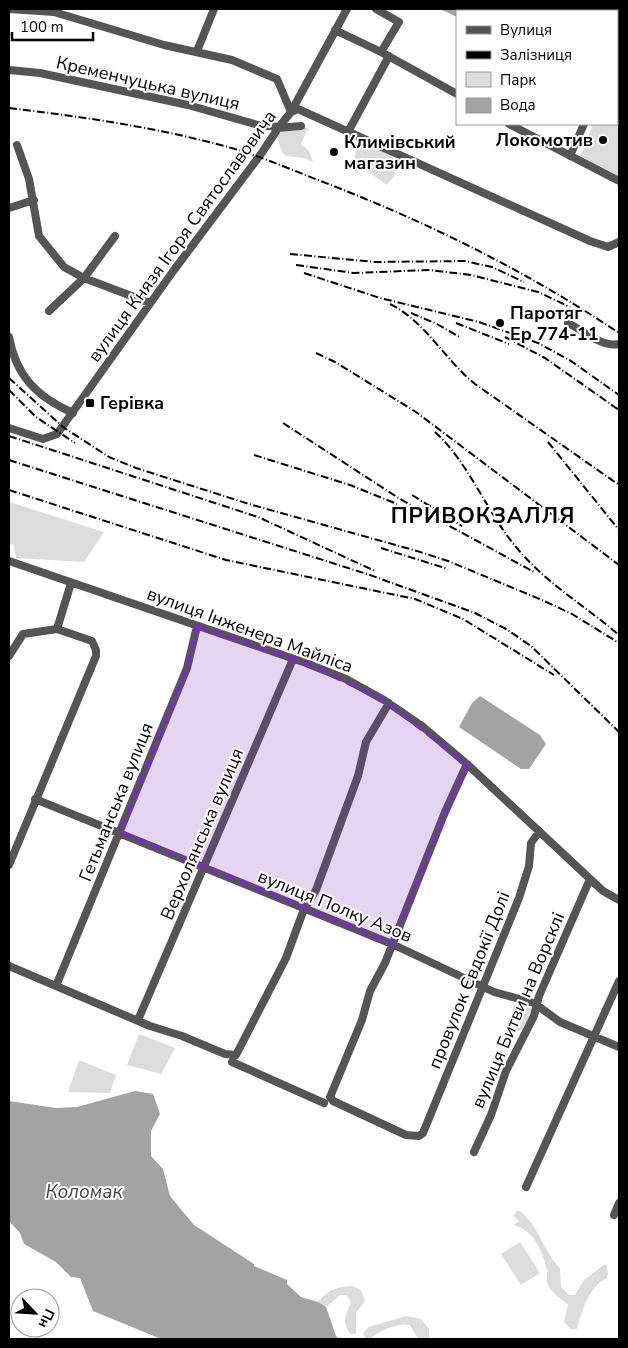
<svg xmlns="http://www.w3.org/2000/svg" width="628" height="1348" viewBox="0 0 628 1348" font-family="'Nunito Sans',sans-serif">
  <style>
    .green { fill: #dcdcdc }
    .water { fill: #a3a3a3 }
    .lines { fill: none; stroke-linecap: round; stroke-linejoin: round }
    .minor { stroke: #555; stroke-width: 8 }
    .rail { stroke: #000; stroke-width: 2; stroke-dasharray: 8 2.5 1 2.5; stroke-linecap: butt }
    .marked { fill: #7b2cbf; fill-opacity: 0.2; stroke: #7b2cbf; stroke-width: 4; stroke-dasharray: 10 6; stroke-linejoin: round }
    .poi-dot { fill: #000; stroke: #fff; stroke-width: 2 }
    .labels { text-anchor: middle; stroke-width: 4; stroke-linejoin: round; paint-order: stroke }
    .street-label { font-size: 18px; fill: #000; stroke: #fff }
    .poi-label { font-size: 18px; font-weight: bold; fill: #000; stroke: #fff; text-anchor: start }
    .water-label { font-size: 19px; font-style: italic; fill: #444; stroke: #fff }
    .district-label { font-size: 22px; font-weight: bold; letter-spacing: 1px; fill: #000; stroke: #fff }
  </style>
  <rect width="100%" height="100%" fill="#fff"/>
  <!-- green -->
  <path class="green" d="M617 89 619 91V178L580 156 593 124H617Z
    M305 127 310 130H307L301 144 309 151 313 162 304 158 286 156 282 152 277 137 283 130Z
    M357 142C370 144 391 151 397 163L394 176 387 185 354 162Z
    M9 502 104 532 84 562 16 558 14 545 9 544Z
    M527 1007 534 1009 522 1030 516 1031 513 1026Z
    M139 1034 175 1048 161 1074 127 1065Z
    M79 1060 116 1075 110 1093 68 1092Z
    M518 1210C538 1223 543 1251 560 1268L561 1287 569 1295H575L584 1280 605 1264 607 1266 608 1274 606 1279C590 1284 581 1314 577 1329H571L564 1322 568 1305C561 1298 549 1292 547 1282 546 1278 548 1274 547 1270 542 1250 535 1232 514 1225L519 1221 513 1216Z
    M520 1242 540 1273 521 1285 501 1254Z
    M353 1286 361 1290 365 1301 356 1313V1334H350C341 1320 346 1316 351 1302L346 1295H340L326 1307 318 1302C329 1289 337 1287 353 1286Z
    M406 1316 421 1319 429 1329V1339H418L410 1325C400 1322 378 1331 370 1339L365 1338 363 1334 368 1327Z"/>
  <!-- water -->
  <path class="water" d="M440 9H582L584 11H457V17Z
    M480 696 540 735 546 744 529 769H521L459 727 472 703Z
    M135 1091 153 1094 160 1114 151 1131V1156L163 1169 170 1196 194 1225 254 1264V1266L287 1280V1284L301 1297 318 1302 326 1307 336 1336 339 1339H161L93 1311 80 1278 71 1277 56 1262 24 1244 20 1233 9 1221V1101L56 1108 77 1107Z"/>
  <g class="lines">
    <!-- minor -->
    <path class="minor" d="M9 9 54 12 164 45 232 60 277 79 291 112
      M376 9 399 22 381 52
      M335 30 381 52 457 94
      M197 51 214 9
      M9 70 40 73 188 105 258 125 279 127
      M291 112 347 9
      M509 124 619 181
      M278 128 301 126
      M348 132 389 56
      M17 145 29 179 39 236 64 267 84 278 150 303
      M570 156 584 124
      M9 208 34 200
      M49 311 84 278 115 236
      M568 323C582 330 603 348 619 344
      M9 337C16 376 37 397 73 413
      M9 428 43 439 57 434 174 270 261 154 279 127 291 112 298 109 590 241 608 247 619 242
      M9 561 306 663 346 679 384 700 422 726 467 764 603 891 619 900
      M9 656 23 634 57 629
      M467 764 445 812 385 963 370 991 362 1020 330 1097 333 1101 406 1135 419 1136 423 1133 519 898 529 866 531 843 539 832
      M35 799 392 944 494 992 534 1003 560 1022 619 1047
      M9 865 96 656V650L92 641 57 629 71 583
      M9 966 150 1026 182 1036 225 1054 236 1055 286 958 304 909 316 890 358 776 366 742 389 703
      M56 986 187 668 197 626
      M138 1020 293 659
      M232 1062 324 1103
      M474 1152 491 1115 506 1071 534 1016 539 996 590 879
      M526 1187 619 981
      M614 1215 619 1203"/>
    <!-- rail -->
    <path class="rail" d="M9 108C85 117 161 128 235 149 268 159 299 173 331 185 433 225 528 272 619 333
      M290 254 375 262 465 261 492 267 524 282
      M296 265 354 273 429 270 471 275 538 292 570 307
      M304 273 380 298 479 322 538 343 571 361 619 395
      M390 304C426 322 444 359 475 384L619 485
      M411 313 437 324 461 338
      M456 323 509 344
      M505 337 545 358 619 410
      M316 353 335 362 416 412 619 565
      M9 378 63 427 109 457 136 468 249 504 417 551 448 561 542 600 572 614 619 643
      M9 390 36 417 75 443
      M283 423 400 499 534 572
      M435 432C468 462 485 508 512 542 541 580 584 605 619 635
      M9 436 258 517 375 571
      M548 442 619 530
      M254 455 350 485 397 504
      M9 460 370 575 475 613 506 629 531 646 619 732
      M9 490 226 560 415 599 463 619 554 675
      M412 495 462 526
      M381 548 448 569"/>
  </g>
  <!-- marked area -->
  <path class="marked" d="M197 626 306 663 384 700 467 764 392 944 120 832 187 668Z"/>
  <!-- markers -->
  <g class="poi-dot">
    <circle cx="603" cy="140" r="5"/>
    <circle cx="334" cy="152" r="5"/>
    <circle cx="500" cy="323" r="5"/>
    <rect x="85" y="398" width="10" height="10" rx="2.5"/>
  </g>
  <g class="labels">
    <!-- street labels -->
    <g class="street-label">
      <text transform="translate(148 83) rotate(13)" y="6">Кременчуцька вулиця</text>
      <text transform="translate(182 236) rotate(-54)" y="6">вулиця Князя Ігоря Святославовича</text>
      <text transform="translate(250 630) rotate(20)" y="6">вулиця Інженера Майліса</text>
      <text transform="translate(116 802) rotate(-68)" y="6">Гетьманська вулиця</text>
      <text transform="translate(202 834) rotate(-67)" y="6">Верхолянська вулиця</text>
      <text transform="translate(335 906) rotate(22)" y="6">вулиця Полку Азов</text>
      <text transform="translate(469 980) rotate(-68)" y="6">провулок Євдокії Долі</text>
      <text transform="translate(518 1010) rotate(-67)" y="6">вулиця Битви на Ворсклі</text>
    </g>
    <!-- poi labels -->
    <g class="poi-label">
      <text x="593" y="146" text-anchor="end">Локомотив</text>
      <text x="344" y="148">Климівський<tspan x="344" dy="21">магазин</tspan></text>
      <text x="510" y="319">Паротяг<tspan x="510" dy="21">Ер 774-11</tspan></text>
      <text x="100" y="409">Герівка</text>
    </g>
    <!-- water labels -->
    <g class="water-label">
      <text x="84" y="1198">Коломак</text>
    </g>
    <!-- district labels -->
    <g class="district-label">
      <text x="483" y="523">ПРИВОКЗАЛЛЯ</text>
    </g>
  </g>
  <!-- border -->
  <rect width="628" height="1348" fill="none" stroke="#000000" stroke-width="20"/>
  <!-- legend -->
  <rect x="456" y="10" width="162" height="115" fill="#ffffff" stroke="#999999"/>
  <rect x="466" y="26" width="25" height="8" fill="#555555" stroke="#999999"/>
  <text x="500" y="35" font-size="15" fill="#000000">Вулиця</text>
  <rect x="466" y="51" width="25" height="8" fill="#000000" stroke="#999999"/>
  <text x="500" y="60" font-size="15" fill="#000000">Залізниця</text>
  <rect x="466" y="72" width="25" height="15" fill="#dcdcdc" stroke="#999999"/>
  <text x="500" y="85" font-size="15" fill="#000000">Парк</text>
  <rect x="466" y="98" width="25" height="15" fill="#a3a3a3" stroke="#999999"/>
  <text x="500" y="110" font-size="15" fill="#000000">Вода</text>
  <!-- north arrow -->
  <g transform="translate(35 1313) rotate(115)"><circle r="24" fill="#ffffff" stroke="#999999"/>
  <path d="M0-4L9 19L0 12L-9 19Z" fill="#000000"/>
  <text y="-8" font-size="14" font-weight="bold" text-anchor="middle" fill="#000000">Пн</text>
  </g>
  <!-- scale -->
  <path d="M12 32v8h81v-8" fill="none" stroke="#000000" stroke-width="2.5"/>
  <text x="20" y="32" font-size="15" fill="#000000" stroke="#ffffff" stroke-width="4" paint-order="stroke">100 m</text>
</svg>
